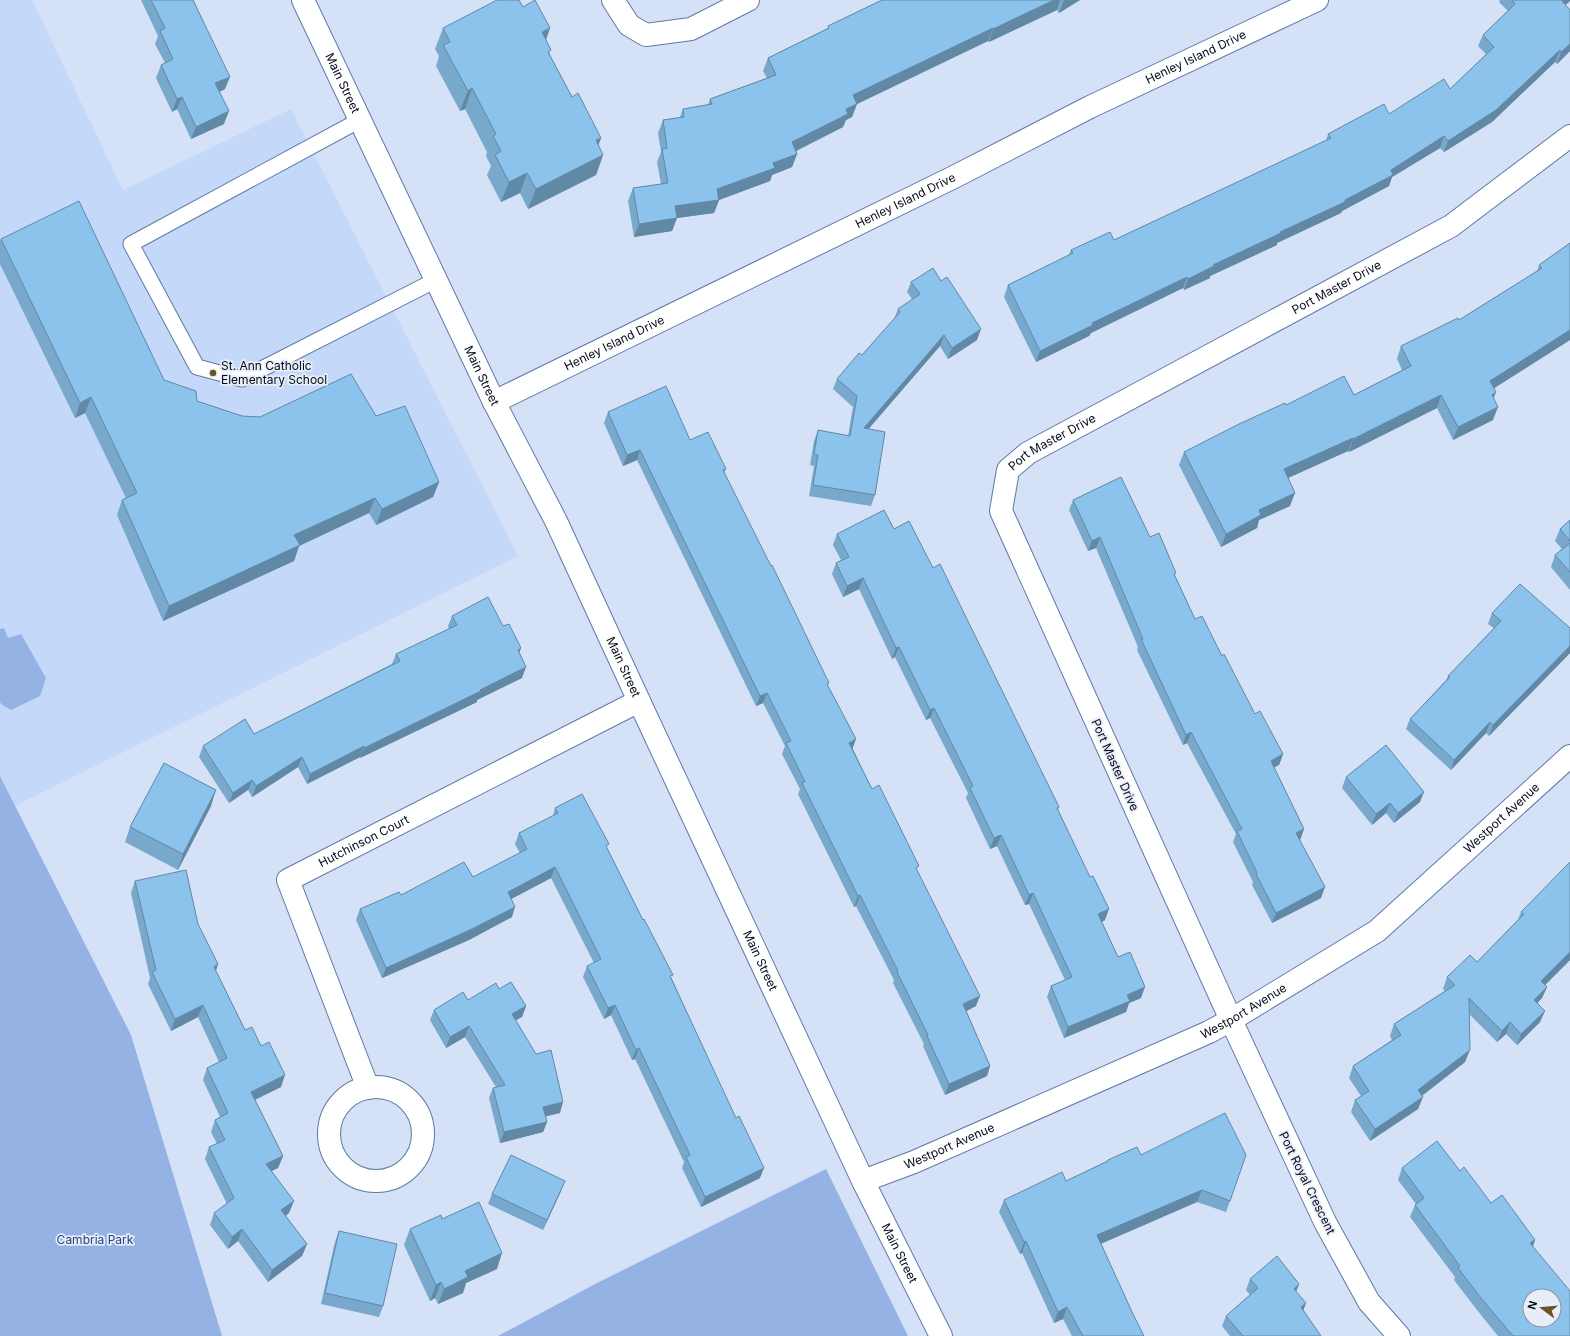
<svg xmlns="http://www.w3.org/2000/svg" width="1570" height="1336" viewBox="0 0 1570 1336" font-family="Inter,sans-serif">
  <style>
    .built { fill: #c4d8fa }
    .green { fill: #95b2e5 }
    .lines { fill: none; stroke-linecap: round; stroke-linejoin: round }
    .lane-casing { stroke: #5e79a7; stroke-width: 17 }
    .street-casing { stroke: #5e79a7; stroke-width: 24 }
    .secondary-casing { stroke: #5e79a7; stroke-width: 24 }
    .lane { stroke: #fff; stroke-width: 15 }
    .street { stroke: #fff; stroke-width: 22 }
    .secondary { stroke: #fff; stroke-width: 22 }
    .wall { fill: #78a8cb }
    .shaded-wall { fill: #6188a5 }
    .building { fill: #8bc3ec; stroke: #6188a5; fill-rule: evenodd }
    .poi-dot { fill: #6c5425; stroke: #e8eef8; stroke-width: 1.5 }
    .labels { text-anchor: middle; stroke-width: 3.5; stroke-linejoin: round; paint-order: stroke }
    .street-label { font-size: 12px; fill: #030b1b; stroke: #e8eef8 }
    .poi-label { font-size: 12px; fill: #030b1b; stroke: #e8eef8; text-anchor: start }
    .park-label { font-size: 12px; fill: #224482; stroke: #e8eef8 }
  </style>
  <rect width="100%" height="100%" fill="#d5e1f6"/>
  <!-- built -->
  <path class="built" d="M0 0H32L123 190 291 109 518 556 15 806 0 776Z"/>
  <!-- green -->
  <path class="green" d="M4 628 8 638 21 634 46 678 40 696 11 710 1 704 0 702V629Z
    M0 776 131 1035 222 1336H0Z
    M826 1169 908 1336H498L595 1284Z"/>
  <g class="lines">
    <defs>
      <path id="lane" d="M360 120 131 244 197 367 242 379 436 280"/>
      <g id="street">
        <path d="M613 0 629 25 646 35 691 29 748 0"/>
        <path id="s1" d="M494 402 954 177 1090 107 1317 0"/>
        <circle cx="376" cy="1134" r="47"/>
        <path id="s2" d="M368 1088 288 880 639 701"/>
        <path id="s3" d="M863 1181 914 1162 1209 1032 1231 1020 1377 931 1570 756"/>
        <path id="s4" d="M1399 1336 1369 1302 1325 1222 1231 1020 1001 511 1008 470 1028 453 1451 226 1570 136"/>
      </g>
      <g id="secondary">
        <path id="s5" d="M303 0 494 402 556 521 639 701 863 1181 941 1336"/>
      </g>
    </defs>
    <!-- lane casing -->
    <use href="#lane" class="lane-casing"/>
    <!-- street casing -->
    <use href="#street" class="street-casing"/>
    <!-- secondary casing -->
    <use href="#secondary" class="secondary-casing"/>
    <!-- lane -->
    <use href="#lane" class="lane"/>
    <!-- street -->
    <use href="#street" class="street"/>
    <!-- secondary -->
    <use href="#secondary" class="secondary"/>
  </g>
  <!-- wall -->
  <path class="wall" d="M141 0H193L225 89 219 92 224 124 191 139 177 109 172 112 156 78 161 65 165 63 155 44 158 36Z
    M882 0H1080L1059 13 1057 10 989 42 988 41 857 104 852 117 846 120 843 127 796 151 797 154 792 167 772 175 770 181 719 200 714 213 677 218 672 231 634 237 628 201 633 188 661 184 657 162 661 152 658 133 663 120 680 117 683 109 708 105 710 99 767 78 763 71 768 58 828 28V26Z
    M1500 0H1570V1L1565 5 1570 10V51L1557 64 1555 62 1492 122 1444 152 1440 148 1392 177 1389 186 1342 211 1341 213 1277 243V245L1210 276V278L1184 290 1183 288 1091 333 1089 336 1036 362 1004 297 1008 285 1069 255 1071 250 1114 240 1326 141 1328 134 1389 114 1450 89 1486 54 1478 46 1483 35 1508 11 1499 2Z
    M523 7 546 40 550 55 572 97 601 138 598 145 603 155 596 175 528 209 520 193 501 202 487 175 491 166 486 156 487 152 465 109 460 111 436 66 439 56 435 49 443 28Z
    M1 239 164 380 197 401 242 416 260 417 376 416 439 482 433 497 376 525 369 513 299 546 294 561 163 621 117 515 122 500 126 498 85 413 75 418 0 264V241Z
    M1570 243V340L1494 388 1493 420 1453 440 1437 408 1349 452 1348 451 1288 478 1290 506 1259 520 1257 528 1221 547 1179 465 1184 452 1286 405 1354 395 1402 370 1397 359 1401 346 1459 320 1537 271 1539 265Z
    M911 282 977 340 948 359 940 346 868 429 875 495 871 506 809 496 814 466 810 465 814 441 818 430 848 436 853 407 833 389 837 379 862 355 894 319 898 309 912 299 907 292Z
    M608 412 690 440 726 469 724 473 828 685 853 749 872 789 917 871 976 1006 966 1011 990 1066 987 1076 945 1095 923 1046 924 1044 893 983 894 980 856 906 854 907 798 794 800 789 782 754 785 746 763 703 756 706 637 460 623 466 604 423Z
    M1073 500 1150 537 1175 576 1195 619 1222 656 1255 714 1283 754 1279 765 1274 767 1304 829 1300 840 1321 898 1272 923 1252 885 1253 882 1233 842 1236 834 1187 743 1183 745 1137 650 1138 647 1096 548 1088 551 1069 510Z
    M1570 520V590L1551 567 1555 555 1562 549 1555 541 1560 529Z
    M894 529 933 568 1059 807 1058 810 1105 920 1102 922 1118 957 1141 998 1129 1003 1126 1012 1064 1038 1047 997 1051 986 1065 980 1029 904 1025 905 997 846 990 849 966 798 968 793 930 718 926 720 895 657 892 659 859 589 843 597 832 574 836 563 841 560 833 545 837 534Z
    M1492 613 1570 628V653L1489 736 1486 733 1451 770 1406 729 1410 719 1446 680 1448 676 1494 628 1488 624Z
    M452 616 503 626 519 654 522 678 477 700V702L360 758V757L307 784 298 767 252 797 248 790 229 803 199 757 203 746 254 734 392 664 396 654 449 629 448 626Z
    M1346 777 1420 802 1394 823 1386 813 1372 825 1342 788Z
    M211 806 178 870 125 842 130 827Z
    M555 808 607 848 672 979 760 1178 701 1207 682 1168 684 1162 635 1059 632 1060 611 1015 604 1019 583 977 587 966 594 963 551 878 511 899 512 917 469 940 382 978 356 920 360 909 401 895 473 877 520 853 515 844 519 833 553 816Z
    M135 881 198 924 218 964 216 971 245 1030 281 1087 255 1100 283 1156 278 1168 271 1171 289 1213 286 1216 307 1244 302 1256 268 1282 238 1241 228 1249 210 1225 214 1213 227 1204 205 1159 209 1147 217 1144 211 1132 215 1120 220 1117 203 1080 207 1068 219 1062 198 1017 171 1031 148 984 150 978 131 893Z
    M1521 912 1570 960 1545 985 1547 987 1542 998 1537 1003 1540 1022 1517 1045 1506 1034 1497 1042 1469 1014 1465 1062 1422 1096 1418 1109 1370 1141 1351 1112 1355 1100 1361 1096 1349 1078 1353 1066 1392 1040 1390 1036 1394 1024 1445 991 1443 989 1447 977 1477 962 1518 920Z
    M499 989 526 1006 522 1017 516 1020 560 1113 546 1116 547 1122 543 1132 500 1143 489 1098 493 1088 496 1087 465 1037 446 1048 430 1020 434 1010 468 1000Z
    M1141 1155 1230 1201 1226 1212 1197 1202 1101 1244 1133 1314 1144 1336H1072L1063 1319 1054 1323 1022 1253 1020 1254 999 1212 1004 1200 1066 1181 1107 1161 1108 1160Z
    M1402 1168 1460 1171 1491 1203 1535 1240 1533 1247 1570 1336H1498L1477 1310 1454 1280 1455 1277 1410 1217 1415 1205 1416 1204 1398 1180Z
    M561 1191 543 1230 488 1204 492 1194Z
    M442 1219 497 1269 466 1283 463 1293 438 1304 435 1298 430 1301 404 1245 410 1229Z
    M339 1231 383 1306 379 1317 321 1304 335 1242Z
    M1250 1279 1299 1284 1296 1292 1303 1310 1321 1336H1230L1222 1326 1226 1316 1250 1295 1246 1290Z"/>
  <!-- shaded-wall -->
  <path class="shaded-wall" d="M1054 0H1060L1057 10 989 42 993 29Z
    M1064 0H1080L1059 13Z
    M1563 0H1570V1L1557 13 1562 1Z
    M550 28 543 49 542 32Z
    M993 28 988 41 857 104 852 117 846 120 843 127 788 155 792 142 846 109 853 95Z
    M1570 44V51L1557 64 1561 52Z
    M1560 50 1555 62 1492 122 1444 152 1448 141Z
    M230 77 225 89 211 96 215 83Z
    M472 88 465 109 460 111 468 91Z
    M182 97 177 109 172 112 177 99Z
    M229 111 224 124 191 139 196 127Z
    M1444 136 1440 148 1392 177 1389 186 1342 211 1341 213 1277 243V245L1210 276V278L1184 290 1188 279 1213 265 1345 200 1391 170Z
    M601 138 594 158 596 140Z
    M797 154 792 167 772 175 770 181 719 200 714 213 677 218 672 231 634 237 639 224 675 206 717 189 773 163Z
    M603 155 596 175 528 209 536 189Z
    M527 173 520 193 501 202 509 182Z
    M1187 277 1183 288 1091 333 1089 336 1036 362 1040 351 1092 323Z
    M981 329 977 340 948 359 952 348Z
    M1570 330V340L1485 394 1490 381Z
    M944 335 940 346 860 439 864 428Z
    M1496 392 1491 406 1492 395Z
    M1441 395 1437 408 1349 452 1353 439Z
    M91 397 85 413 75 418 80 403Z
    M1498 407 1493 420 1453 440 1458 427Z
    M1353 438 1348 451 1279 482 1284 469Z
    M640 450 637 460 623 466 627 455Z
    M439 482 433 497 376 525 382 509Z
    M1295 493 1290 506 1259 520 1257 528 1221 547 1226 534 1259 510Z
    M375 498 369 513 299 546 294 561 163 621 169 606 294 535Z
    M1100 537 1096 548 1088 551 1092 541Z
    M863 578 859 589 843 597 847 586Z
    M1570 646V653L1489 736 1493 725Z
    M899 647 895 657 892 659 896 648Z
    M521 648 517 659 518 650Z
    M526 667 522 678 477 700V702L360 758 364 748Z
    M767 693 763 703 756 706 760 696Z
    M934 708 930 718 926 720 930 710Z
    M1490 722 1486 733 1451 770 1454 760Z
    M1191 732 1187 743 1183 745 1186 735Z
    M856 739 852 750 849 743Z
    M364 746 360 757 307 784 310 774Z
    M1283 754 1279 765 1267 771 1271 761Z
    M302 757 298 767 252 797 256 786Z
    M252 780 248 790 229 803 233 793Z
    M216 790 211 806 178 870 183 854Z
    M1424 792 1420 802 1394 823 1398 813Z
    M1390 803 1386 813 1372 825 1376 814Z
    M1304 829 1300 840 1292 844 1296 833Z
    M1001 835 997 846 990 849 994 838Z
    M555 867 551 878 504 903 508 892Z
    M1325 887 1321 898 1272 923 1276 913Z
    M1033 893 1029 904 1025 905 1029 895Z
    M860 895 856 906 854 907 858 896Z
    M515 907 512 917 469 940 382 978 386 968Z
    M1109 909 1105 920 1094 925 1098 914Z
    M1570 952V960L1537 993 1541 981Z
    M218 964 214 976V967Z
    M1145 987 1141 998 1129 1003 1126 1012 1064 1038 1068 1027 1127 995Z
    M1547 987 1542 998 1530 1011 1534 1000Z
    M980 996 976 1006 959 1015 963 1004Z
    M203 1005 198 1017 171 1031 175 1019Z
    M615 1005 611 1015 604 1019 608 1008Z
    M526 1006 522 1017 509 1024 512 1014Z
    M1545 1011 1540 1022 1517 1045 1521 1034Z
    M1510 1022 1506 1034 1497 1042 1502 1031Z
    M469 1026 465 1037 446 1048 450 1037Z
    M639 1048 635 1059 632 1060 636 1050Z
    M1470 1050 1465 1062 1414 1102 1418 1090Z
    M990 1066 987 1076 945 1095 949 1084Z
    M285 1075 281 1087 246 1104 251 1092Z
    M1423 1097 1418 1109 1370 1141 1375 1129Z
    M563 1102 560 1113 539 1118 543 1107Z
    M547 1122 543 1132 500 1143 504 1132Z
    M283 1156 278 1168 262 1176 266 1164Z
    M764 1168 760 1178 701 1207 705 1197Z
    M565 1181 561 1191 543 1230 547 1220Z
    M1202 1190 1197 1202 1093 1247 1097 1235Z
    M294 1201 289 1213 277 1222 281 1210Z
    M242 1229 238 1241 228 1249 232 1237Z
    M1535 1240 1531 1251 1530 1243Z
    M1026 1241 1022 1253 1020 1254 1024 1242Z
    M307 1244 302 1256 268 1282 272 1270Z
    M502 1253 497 1269 466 1283 463 1293 438 1304 444 1289 465 1271Z
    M441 1282 435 1298 430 1301 436 1285Z
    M1299 1284 1295 1294 1294 1289Z
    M1306 1303 1302 1314 1301 1307Z
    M1067 1307 1063 1319 1054 1323 1058 1312Z"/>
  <!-- building -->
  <path class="building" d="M151 0H193L230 77 215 83 229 111 196 127 182 97 177 99 161 65 173 59 160 31 165 28Z
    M497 0H519L523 7 535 0 550 28 542 32 551 50 548 52 572 97 578 93 601 138 596 140 603 155 536 189 527 173 509 182 495 155 501 151 493 136 496 134 472 88 468 91 443 45 450 42 443 28Z
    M882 0H1054L993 29V28L853 95 857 104 846 109 848 114 792 142 797 154 773 163 775 168 717 189 719 200 675 206 677 218 639 224 633 188 668 183 662 149 667 148 663 120 684 117 683 109 712 104 710 99 776 75 768 58 829 28 828 26Z
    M1512 0H1563L1562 1 1570 10V44L1561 52 1560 50 1496 110 1448 141 1444 136 1391 170 1393 175 1345 200V202L1280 232 1281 233 1213 265 1214 266 1188 279 1187 277 1092 323 1093 325 1040 351 1008 285 1073 253 1071 250 1110 232 1114 240 1331 138 1328 134 1384 104 1389 114 1444 79 1450 89 1494 47 1483 35 1515 4Z
    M79 201 164 380 196 391 197 401 242 416 260 417 351 374 376 416 405 406 439 482 382 509 375 498 294 535 300 545 169 606 122 500 137 493 91 397 80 403 1 239Z
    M1570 243V330L1490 381 1496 392 1492 395 1498 407 1458 427 1441 395 1353 439V438L1284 469 1295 493 1259 510 1261 515 1226 534 1184 452 1239 424 1285 403 1286 405 1344 376 1354 395 1411 366 1401 346 1458 318 1459 320 1542 268 1539 265Z
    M933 268 941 281 947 277 981 329 952 348 944 335 864 428 885 432 875 495 813 485 818 455 814 454 818 430 850 436 857 396 837 379 859 353 862 355 900 312 898 309 920 294 911 282Z
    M666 386 690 440 708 432 726 469 723 470 771 566 772 565 829 683 827 684 856 739 849 743 872 789 879 785 919 866 916 868 980 996 963 1004 990 1066 949 1084 927 1036 928 1035 897 972 898 971 860 895 858 896 802 783 805 782 786 743 791 741 767 693 760 696 640 450 627 455 608 412Z
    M1121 477 1150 537 1159 533 1176 573 1174 574 1195 619 1202 616 1222 656 1224 654 1255 714 1260 711 1283 754 1271 761 1304 829 1296 833 1325 887 1276 913 1256 874 1257 873 1237 831 1242 829 1191 732 1186 735 1141 639H1143L1100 537 1092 541 1073 500Z
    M884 510 894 529 909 521 933 568 940 564 1059 807 1057 808 1090 877 1093 876 1109 909 1098 914 1118 957 1130 952 1145 987 1127 995 1130 1001 1068 1027 1051 986 1072 977 1033 893 1029 895 1001 835 994 838 970 788 973 786 934 708 930 710 899 647 896 648 863 578 847 586 836 563 849 557 837 534Z
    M1570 520V541L1560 529Z
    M1570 543V572L1555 555Z
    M1520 584 1570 628V646L1493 725 1490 722 1454 760 1410 719 1450 677 1448 676 1501 621 1492 613Z
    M488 597 503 626 509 624 521 648 518 650 526 667 480 690 481 691 364 748V746L310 774 302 757 256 786 252 780 233 793 203 746 245 719 254 734 400 661 396 654 457 625 452 616Z
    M1386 745 1424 792 1398 813 1390 803 1376 814 1346 777Z
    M164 763 216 790 183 854 130 827Z
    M582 794 609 844 606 846 643 920 644 919 673 975 670 976 736 1118 739 1116 764 1168 705 1197 686 1157 690 1155 639 1048 636 1050 615 1005 608 1008 587 966 601 959 555 867 508 892 515 907 472 929 386 968 360 909 399 892 401 895 464 862 473 877 527 849 519 833 558 813 555 808Z
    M1570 862V952L1541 981 1547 987 1534 1000 1545 1011 1521 1034 1510 1022 1502 1031 1469 998 1470 1050 1418 1090 1423 1097 1375 1129 1355 1100 1369 1091 1353 1066 1401 1035 1394 1024 1455 985 1447 977 1470 955 1477 962 1524 914 1521 912Z
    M186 870 198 924 218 964 214 967 245 1030 252 1027 261 1046 269 1042 285 1075 251 1092 283 1156 266 1164 294 1201 281 1210 307 1244 272 1270 242 1229 232 1237 214 1213 234 1198 209 1147 225 1140 215 1120 228 1113 207 1068 227 1058 203 1005 175 1019 152 972 156 970 135 881Z
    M511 982 526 1006 512 1014 536 1054 551 1050 563 1102 543 1107 547 1122 504 1132 493 1088 505 1085 469 1026 450 1037 434 1010 463 992 468 1000 496 983 499 989Z
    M1225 1113 1246 1155 1230 1201 1202 1190 1097 1235 1133 1314 1144 1336H1083L1067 1307 1058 1312 1026 1241 1024 1242 1004 1200 1062 1172 1066 1181 1108 1161V1160L1137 1147 1141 1155Z
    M1437 1141 1460 1171 1464 1167 1491 1203 1502 1195 1535 1240 1530 1243 1570 1291V1336H1513L1481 1298 1458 1268 1460 1266 1415 1205 1424 1198 1402 1168ZM1530 1296H1554V1320H1530Z
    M511 1155 565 1181 547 1220 492 1194Z
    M479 1202 502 1253 465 1271 468 1277 444 1289 441 1282 436 1285 410 1229 441 1215 442 1219Z
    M339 1231 397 1244 383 1306 325 1293Z
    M1277 1256 1299 1284 1294 1289 1306 1303 1301 1307 1321 1336H1243L1226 1316 1258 1288 1250 1279Z"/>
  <!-- markers -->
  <circle class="poi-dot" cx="213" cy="373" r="4"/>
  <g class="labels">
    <!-- street labels -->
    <g class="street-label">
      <text dy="4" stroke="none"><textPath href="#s1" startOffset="782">Henley Island Drive</textPath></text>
      <text dy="4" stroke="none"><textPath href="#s5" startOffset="92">Main Street</textPath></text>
      <text dy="4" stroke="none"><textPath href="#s1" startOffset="458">Henley Island Drive</textPath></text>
      <text dy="4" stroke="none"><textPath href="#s4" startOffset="1336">Port Master Drive</textPath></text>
      <text dy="4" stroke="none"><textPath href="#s1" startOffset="134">Henley Island Drive</textPath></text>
      <text dy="4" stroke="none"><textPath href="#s5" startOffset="416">Main Street</textPath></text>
      <text dy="4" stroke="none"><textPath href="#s4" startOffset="1012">Port Master Drive</textPath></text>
      <text dy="4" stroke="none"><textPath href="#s5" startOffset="740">Main Street</textPath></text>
      <text transform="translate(1115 765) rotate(66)" y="4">Port Master Drive</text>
      <text dy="4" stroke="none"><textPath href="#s3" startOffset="741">Westport Avenue</textPath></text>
      <text dy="4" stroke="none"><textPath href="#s2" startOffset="308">Hutchinson Court</textPath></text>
      <text dy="4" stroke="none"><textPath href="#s5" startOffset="1064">Main Street</textPath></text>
      <text dy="4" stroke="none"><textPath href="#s3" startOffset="417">Westport Avenue</textPath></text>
      <text dy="4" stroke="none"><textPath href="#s3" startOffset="93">Westport Avenue</textPath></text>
      <text transform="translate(1307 1183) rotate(64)" y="4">Port Royal Crescent</text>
      <text dy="4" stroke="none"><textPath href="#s5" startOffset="1388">Main Street</textPath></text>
    </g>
    <!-- poi labels -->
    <g class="poi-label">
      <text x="221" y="370">St. Ann Catholic<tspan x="221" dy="14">Elementary School</tspan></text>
    </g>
    <!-- park labels -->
    <g class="park-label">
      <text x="95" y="1244">Cambria Park</text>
    </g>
  </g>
  <!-- north arrow -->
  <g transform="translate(1542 1308) rotate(286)"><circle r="19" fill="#e8eef8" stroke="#8c93a0"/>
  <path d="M0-3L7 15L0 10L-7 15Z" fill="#6c5425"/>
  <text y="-6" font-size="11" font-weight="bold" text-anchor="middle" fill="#030b1b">N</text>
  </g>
</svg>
